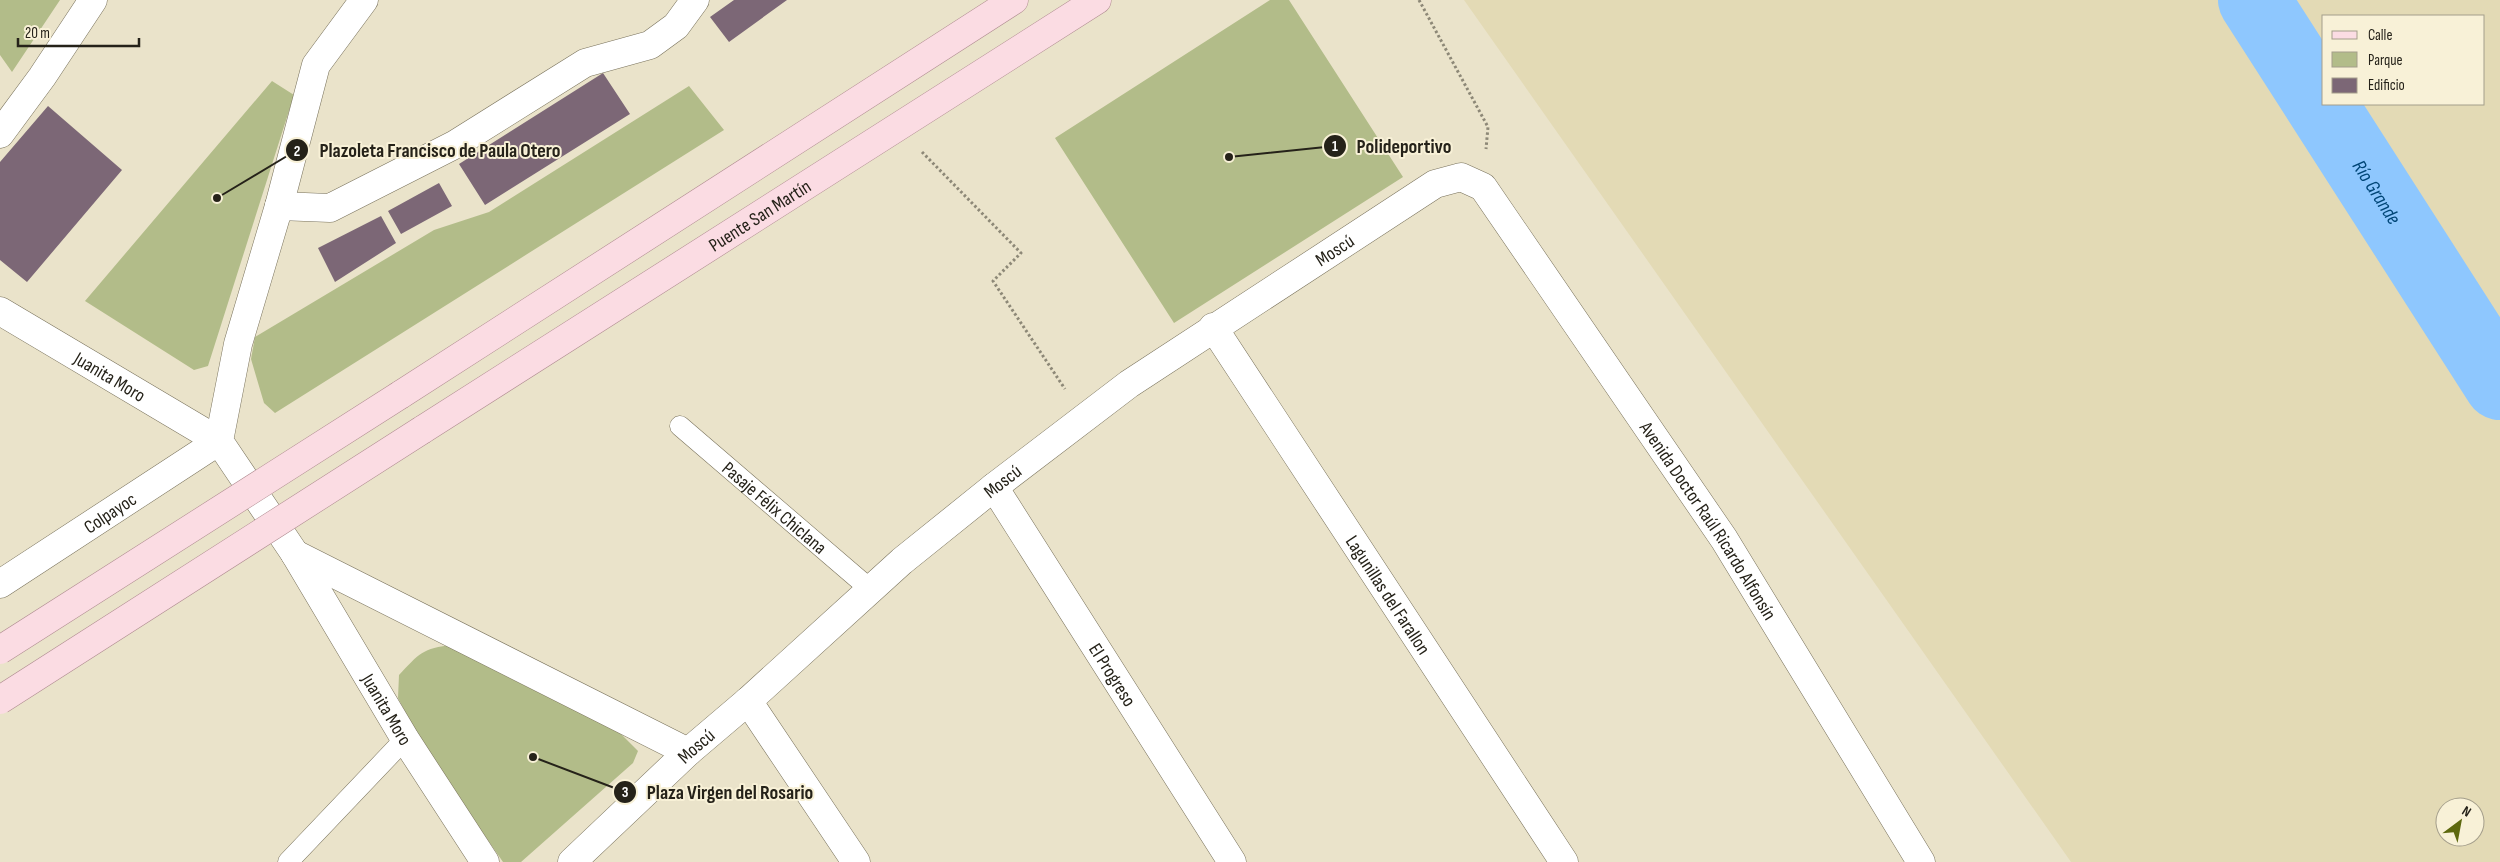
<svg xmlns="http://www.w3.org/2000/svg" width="2500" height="862" viewBox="0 0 2500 862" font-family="'Sofia Sans Condensed',sans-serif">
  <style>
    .green { fill: #b2bc89 }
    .sand { fill: #e3dab5; fill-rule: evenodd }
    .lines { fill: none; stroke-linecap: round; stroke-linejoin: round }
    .river { stroke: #8ec7fe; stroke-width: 72 }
    .building { fill: #7c6776 }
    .service-casing { stroke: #79725c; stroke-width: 21 }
    .minor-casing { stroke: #79725c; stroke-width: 29 }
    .primary-casing { stroke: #af8b90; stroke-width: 29 }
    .path { stroke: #8d8877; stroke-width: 3; stroke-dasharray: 2.5 2.5; stroke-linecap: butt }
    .service { stroke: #fff; stroke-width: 20 }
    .minor { stroke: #fff; stroke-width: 28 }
    .primary { stroke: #fbdce3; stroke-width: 28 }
    .primary-bridge-casing { stroke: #af8b90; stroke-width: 29; stroke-linecap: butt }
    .primary-bridge { stroke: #fbdce3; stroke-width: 28 }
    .labels { text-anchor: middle; stroke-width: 4; stroke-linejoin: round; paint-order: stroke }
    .street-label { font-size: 19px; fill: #252219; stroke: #f8f1d7 }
    .water-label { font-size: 20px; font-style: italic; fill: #014677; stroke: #f8f1d7 }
    .leader { fill: none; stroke: #252219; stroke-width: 2 }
    .callout-dot { fill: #252219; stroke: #f8f1d7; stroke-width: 2 }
    .mark-label { font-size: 15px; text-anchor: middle; font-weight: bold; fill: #fff }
    .callout-label { font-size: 20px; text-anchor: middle; font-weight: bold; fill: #252219; stroke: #f8f1d7; stroke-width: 4; stroke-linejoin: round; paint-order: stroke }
  </style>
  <rect width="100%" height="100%" fill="#eae3ca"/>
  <!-- green -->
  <path class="green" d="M0 0H60L12 72 0 55Z
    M1270 0H1289L1403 177 1174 323 1055 138Z
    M272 81 294 95 208 366 194 370 85 301Z
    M689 86 724 130 275 413 264 403 251 359 255 337 434 230 489 212Z
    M453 645 616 729 638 751 633 763 521 862H503L422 745 398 698 399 675C419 654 422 648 453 645Z"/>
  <!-- sand -->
  <path class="sand" d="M1464 0H2500V862H2071ZM2324 16H2484V104H2324ZM2445 807H2475V837H2445Z"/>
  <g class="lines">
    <!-- river -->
    <path class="river" id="s1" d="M2254 0 2500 384"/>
  </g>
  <!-- building -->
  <path class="building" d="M734 0H787L729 42 710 17Z
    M603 73 630 114 485 205 459 164Z
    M48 106 122 170 27 282 0 260V162Z
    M439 183 452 206 401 234 388 211Z
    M381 216 396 243 335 282 318 248Z"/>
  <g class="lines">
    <defs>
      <g id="service">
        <path id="s2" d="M680 426 870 589"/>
        <path d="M288 862 405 739"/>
      </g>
      <g id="minor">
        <path id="s3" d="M364 0 316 65 279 206 238 344 219 441 295 554 405 739 485 862"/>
        <path d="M0 134 42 77 93 0"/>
        <path d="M279 206 330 208 454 145 585 63 650 45 676 26 695 0"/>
        <path id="s4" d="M0 311 219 441"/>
        <path id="s5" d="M1213 327 1564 862"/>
        <path id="s6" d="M994 487 1232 862"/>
        <path d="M295 554 688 752"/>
        <path id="s7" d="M0 584 219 441"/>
        <path d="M748 701 856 862"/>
        <path id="s8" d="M572 862 688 752 748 701 902 561 994 487 1129 384 1435 184 1461 177 1483 187 1724 539 1921 862"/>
      </g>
      <g id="primary">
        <path d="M400 395 1014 0"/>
        <path id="s9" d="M422 430 1097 0"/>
      </g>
    </defs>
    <!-- service casing -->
    <use href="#service" class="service-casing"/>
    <!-- minor casing -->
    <use href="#minor" class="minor-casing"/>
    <!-- primary casing -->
    <use href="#primary" class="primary-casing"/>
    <!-- path -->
    <path class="path" d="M1419 0 1488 127 1486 149
      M922 152 1021 253 993 281 1065 389"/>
    <!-- service -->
    <use href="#service" class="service"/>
    <!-- minor -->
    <use href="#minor" class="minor"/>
    <!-- primary -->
    <use href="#primary" class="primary"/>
    <defs>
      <path id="primary-bridge" d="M0 650 400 395
        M0 700 422 430"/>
    </defs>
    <!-- primary-bridge casing -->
    <use href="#primary-bridge" class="primary-bridge-casing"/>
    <!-- primary-bridge -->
    <use href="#primary-bridge" class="primary-bridge"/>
  </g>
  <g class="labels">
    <!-- street labels -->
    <g class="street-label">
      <text dy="7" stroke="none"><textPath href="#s9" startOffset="400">Puente San Martín</textPath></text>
      <text dy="7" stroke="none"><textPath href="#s8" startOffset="980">Moscú</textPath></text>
      <text dy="7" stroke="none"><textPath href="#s4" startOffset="128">Juanita Moro</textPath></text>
      <text dy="7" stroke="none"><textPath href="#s8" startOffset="575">Moscú</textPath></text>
      <text dy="7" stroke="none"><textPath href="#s2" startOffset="125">Pasaje Félix Chiclana</textPath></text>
      <text dy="7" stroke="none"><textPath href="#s7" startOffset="131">Colpayoc</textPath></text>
      <text dy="7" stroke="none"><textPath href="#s8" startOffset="1554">Avenida Doctor Raúl Ricardo Alfonsín</textPath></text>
      <text dy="7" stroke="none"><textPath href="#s5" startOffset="320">Lagunillas del Farallon</textPath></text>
      <text dy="7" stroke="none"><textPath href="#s6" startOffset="222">El Progreso</textPath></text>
      <text dy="7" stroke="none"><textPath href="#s3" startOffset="786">Juanita Moro</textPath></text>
      <text dy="7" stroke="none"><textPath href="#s8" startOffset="170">Moscú</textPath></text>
    </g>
    <!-- water labels -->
    <g class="water-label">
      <text dy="7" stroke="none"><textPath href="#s1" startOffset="228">Río Grande</textPath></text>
    </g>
  </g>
  <!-- callouts -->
  <path class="leader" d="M1229 157L1335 146M217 198L297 150M533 757L625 792"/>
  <g class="callout-dot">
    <circle cx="1229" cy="157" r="5"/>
    <circle cx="217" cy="198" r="5"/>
    <circle cx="533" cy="757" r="5"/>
    <circle cx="1335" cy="146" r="12"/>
    <circle cx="297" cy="150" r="12"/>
    <circle cx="625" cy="792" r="12"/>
  </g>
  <g class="mark-label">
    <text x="1335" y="151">1</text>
    <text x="297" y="156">2</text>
    <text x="625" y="797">3</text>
  </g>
  <g class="callout-label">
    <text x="1404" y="153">Polideportivo</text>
    <text x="440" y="157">Plazoleta Francisco de Paula Otero</text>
    <text x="730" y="799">Plaza Virgen del Rosario</text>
  </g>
  <!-- legend -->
  <rect x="2322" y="15" width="162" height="90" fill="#f8f1d7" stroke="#a49e8b"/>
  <rect x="2332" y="31" width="25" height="8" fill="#fbdce3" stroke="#a49e8b"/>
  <text x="2368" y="40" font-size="15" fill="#252219">Calle</text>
  <rect x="2332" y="52" width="25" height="15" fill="#b2bc89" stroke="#a49e8b"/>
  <text x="2368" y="65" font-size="15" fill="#252219">Parque</text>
  <rect x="2332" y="78" width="25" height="15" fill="#7c6776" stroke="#a49e8b"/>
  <text x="2368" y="90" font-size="15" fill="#252219">Edificio</text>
  <!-- north arrow -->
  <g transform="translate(2460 822) rotate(32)"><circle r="24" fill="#f8f1d7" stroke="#a49e8b"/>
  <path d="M0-4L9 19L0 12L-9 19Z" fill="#5d680e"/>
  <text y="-8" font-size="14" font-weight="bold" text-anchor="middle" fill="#252219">N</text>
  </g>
  <!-- scale -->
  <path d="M18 38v8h121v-8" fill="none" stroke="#252219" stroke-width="2.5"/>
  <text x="25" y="38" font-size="15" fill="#252219" stroke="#f8f1d7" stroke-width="4" paint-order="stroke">20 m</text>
</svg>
